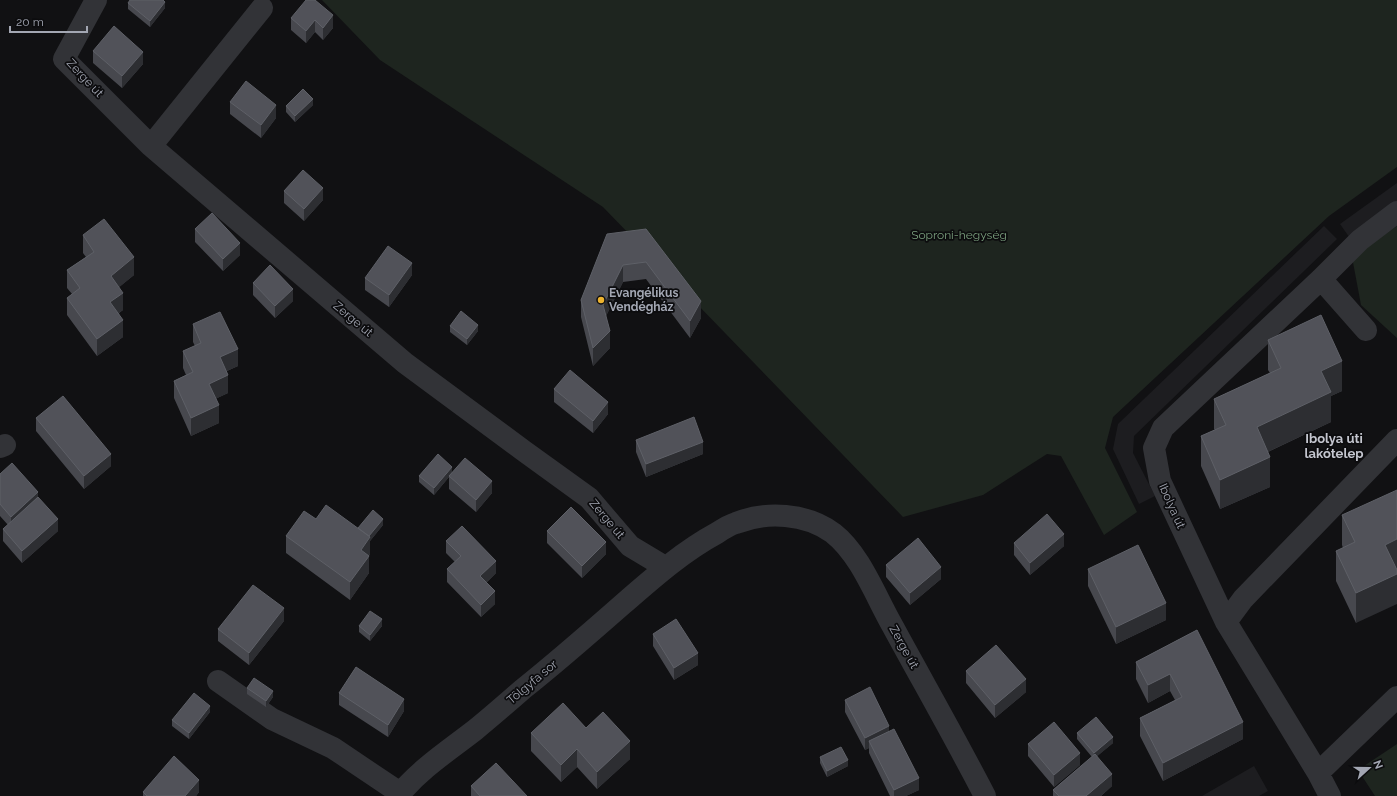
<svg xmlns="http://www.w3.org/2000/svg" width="1397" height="796" viewBox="0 0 1397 796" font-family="Raleway,sans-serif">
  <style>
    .built { fill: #1d1d20 }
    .green { fill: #1e251f }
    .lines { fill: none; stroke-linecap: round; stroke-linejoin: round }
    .minor { stroke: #323337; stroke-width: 22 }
    .wall { fill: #47484e }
    .shaded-wall { fill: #2d2e32 }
    .building { fill: #515259; stroke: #5e6067 }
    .poi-dot { fill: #edb32f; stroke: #0c0c0e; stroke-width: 1.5 }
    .labels { text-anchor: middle; stroke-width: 3.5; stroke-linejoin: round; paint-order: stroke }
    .street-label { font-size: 12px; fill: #a3a7b3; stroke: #0c0c0e }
    .park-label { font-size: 12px; fill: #7a9e7d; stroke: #0c0c0e }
    .poi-label { font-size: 12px; font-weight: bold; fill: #a3a7b3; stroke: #0c0c0e; text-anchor: start }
    .neighbourhood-label { font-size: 13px; font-weight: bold; fill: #c4c6cf; stroke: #0c0c0e }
  </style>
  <rect width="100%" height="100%" fill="#111113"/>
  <!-- built -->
  <path class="built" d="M1397 183V209L1352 241 1340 224Z
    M1324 226 1337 239 1134 436 1133 453 1155 496 1139 504 1113 449 1118 424Z
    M1254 766 1268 791 1259 796H1202Z"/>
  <!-- green -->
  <path class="green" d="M322 0H1397V167L1329 216 1113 417 1105 448 1137 512 1104 535 1061 456 1047 454 983 495 903 517 603 207 380 60Z
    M1397 226V338L1361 305 1352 257Z
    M1397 744V796H1375L1358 770Z"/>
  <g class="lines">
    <!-- minor -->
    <path class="minor" d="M96 0 64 59 151 146 405 363 524 451 589 498 630 546 665 567
      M151 146 262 8
      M1321 279 1366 330
      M0 447 5 445
      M1226 622 1243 599 1397 440
      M218 681 272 719 333 748 400 793
      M1318 773 1397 697
      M398 796C420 769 448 751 475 730 491 717 507 703 523 689 557 662 590 633 623 604 653 578 682 552 717 533 723 529 729 525 736 523 766 511 806 513 833 533 860 554 875 595 892 625 923 682 955 738 985 796
      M1330 796 1318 773 1226 622 1160 481 1154 448 1163 428 1321 279 1360 240 1397 212"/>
  </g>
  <!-- wall -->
  <path class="wall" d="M128 3 165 8 150 27 128 9Z
    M333 15V28L323 40 315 32 306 43 291 30V18Z
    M93 51 143 64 122 88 93 63Z
    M230 102 276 118 261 138 230 114Z
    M313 105 295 122 286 112V106Z
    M284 191 323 200 304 221 284 203Z
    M195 229 240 255 223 271 195 242Z
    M646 229 701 318 690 338 646 279 623 282 606 316 610 348 593 366 581 317V300Z
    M83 235 134 275 119 287 123 310 119 313 123 337 97 356 67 315V298L72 294 67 288V270L86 257 83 253Z
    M412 275 389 307 365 290V278Z
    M253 283 293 301 275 318 253 295Z
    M193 324 238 366 227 371 228 393 215 399 219 423 191 436 174 398V381L186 375 183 368V351L195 346 193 342Z
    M450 326 478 331 467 345 450 332Z
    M1268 340 1342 391 1331 396V422L1268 452 1270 487 1220 509 1201 466V436L1215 430 1214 429V399L1270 373 1268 370Z
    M554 389 608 414 593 433 554 402Z
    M36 418 111 466 84 489 36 431Z
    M636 440 703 454 646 477 636 452Z
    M452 472 492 493 476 512 449 489V477L434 495 419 482V476Z
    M0 474 38 497 58 531 22 563 3 541V529L8 525 0 516Z
    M1342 515 1396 569 1356 623 1336 581V551L1343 548 1342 545Z
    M316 519 358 528 383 525 370 541V554L369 556V573L350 600 286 553V536Z
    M547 531 606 554 582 578 547 543Z
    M446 541 496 573 486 583 495 604 481 617 447 582V569L455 562 446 553Z
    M1014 543 1064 546 1030 575 1014 555Z
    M886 565 941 579 910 605 886 577Z
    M1088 569 1166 620 1116 644 1088 586Z
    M284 621 249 665 218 641V629Z
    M359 626H382L370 641 359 632Z
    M1197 630 1243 739 1163 781 1140 736V718L1175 700 1170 691 1148 703 1136 679V662Z
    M653 634 698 665 674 680 653 646Z
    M966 671 1026 692 995 718 966 683Z
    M247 688 273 697 266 707 247 694Z
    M339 693 404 711 388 737 339 705Z
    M845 700 889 731 919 790 906 796H890L869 753V748L865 750 845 712Z
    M210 712 189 739 172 726V720Z
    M586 728 630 759 597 789 577 767 561 782 531 751V733Z
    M1077 733 1113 743 1097 756 1112 786 1101 796H1053V790L1092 757 1077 739Z
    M1028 744 1080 765 1054 787 1028 756Z
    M820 757 848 766 827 777 820 763Z
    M471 786 527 796H471Z
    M143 792H199L196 796H143Z"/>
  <!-- shaded-wall -->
  <path class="shaded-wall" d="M165 2V8L150 27V21Z
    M333 15V28L323 40V28Z
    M315 20V32L306 43V31Z
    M143 52V64L122 88V76Z
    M313 99V105L295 122V116Z
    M276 105V118L261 138V125Z
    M323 188V200L304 221V209Z
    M240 243V255L223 271V259Z
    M134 257V275L111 294V276Z
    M412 263V275L389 307V295Z
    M623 265V282L603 322V305Z
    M293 289V301L275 318V306Z
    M123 293V310L110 319V302Z
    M701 301V318L690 338V321Z
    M123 320V337L97 356V339Z
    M478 325V331L467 345V339Z
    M610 331V348L593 366V348Z
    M238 349V366L220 374V357Z
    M1342 361V391L1331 396V422L1257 457V427L1321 371Z
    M228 375V393L209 402V384Z
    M608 402V414L593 433V421Z
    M219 405V423L191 436V418Z
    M703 442V454L646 477V464Z
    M111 454V466L84 489V476Z
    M1270 457V487L1220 509V480Z
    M452 467V473L449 476V477L434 495V488Z
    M492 481V493L476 512V500Z
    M38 492V504L11 529V517Z
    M58 519V531L22 563V551Z
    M383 519V525L370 541V554L363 564 369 556V573L350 600V582L361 550 365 540Z
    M1064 534V546L1030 575V563Z
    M1397 539V569L1385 575V545Z
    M606 542V554L582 578V566Z
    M496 561V573L480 588V576Z
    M941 567V579L910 605V593Z
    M1397 574V604L1356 623V593Z
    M495 591V604L481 617V605Z
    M1166 603V620L1116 644V627Z
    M284 608V621L249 665V653Z
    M382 619V626L370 641V635Z
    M698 653V665L674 680V668Z
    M1170 674V691L1148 703V685Z
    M1026 679V692L995 718V705Z
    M273 691V697L266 707V701Z
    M404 699V711L388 737V725Z
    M210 706V712L189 739V733Z
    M1243 722V739L1163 781V763Z
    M889 726V738L869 741V748L865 750V738Z
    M1113 737V743L1094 759V753Z
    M630 741V759L597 789V772Z
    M577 749V767L561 782V765Z
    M1080 753V765L1054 787V775Z
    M848 760V766L827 777V771Z
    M1112 774V786L1101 796H1086Z
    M919 778V790L906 796H894V790Z
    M199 780V792L196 796H185Z"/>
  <!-- building -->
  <path class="building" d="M130 0H163L165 2 150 21 128 3Z
    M306 0H315L333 15 323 28 315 20 306 31 291 18Z
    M114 26 143 52 122 76 93 51Z
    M246 81 276 105 261 125 230 102Z
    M303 89 313 99 295 116 286 106Z
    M303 170 323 188 304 209 284 191Z
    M212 213 240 243 223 259 195 229Z
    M104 219 134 257 111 276 123 293 110 302 123 320 97 339 67 298 80 288 67 270 94 252 83 235Z
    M646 229 701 301 690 321 646 262 623 265 603 305 610 331 593 348 581 300 607 234Z
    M388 246 412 263 389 295 365 278Z
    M270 265 293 289 275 306 253 283Z
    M461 311 478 325 467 339 450 326Z
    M220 312 238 349 220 357 228 375 209 384 219 405 191 418 174 381 193 372 183 351 201 343 193 324Z
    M1321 315 1342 361 1321 371 1331 392 1257 427 1270 457 1220 480 1201 436 1226 425 1214 399 1281 368 1268 340Z
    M570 370 608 402 593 421 554 389Z
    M63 396 111 454 84 476 36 418Z
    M694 417 703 442 646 464 636 440Z
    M438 454 452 467 434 488 419 476Z
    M465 458 492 481 476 500 449 476Z
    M12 463 38 492 11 517 0 504V474Z
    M1397 490V539L1385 545 1397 570V574L1356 593 1336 551 1355 542 1342 515Z
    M38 497 58 519 22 551 3 529Z
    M326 505 370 537 361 550 369 556 350 582 286 536 304 511 316 519Z
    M571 507 606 542 582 566 547 531Z
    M373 510 383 519 369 536 358 528Z
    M1047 514 1064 534 1030 563 1014 543Z
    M462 526 496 561 480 576 495 591 481 605 447 569 461 556 446 541Z
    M918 538 941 567 910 593 886 565Z
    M1138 545 1166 603 1116 627 1088 569Z
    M253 585 284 608 249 653 218 629Z
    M370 611 382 619 370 635 359 626Z
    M676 619 698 653 674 668 653 634Z
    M1197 630 1243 722 1163 763 1140 718 1182 697 1170 674 1148 685 1136 662Z
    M996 645 1026 679 995 705 966 671Z
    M356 667 404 699 388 725 339 693Z
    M254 678 273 691 266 701 247 688Z
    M870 687 889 726 865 738 845 700Z
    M194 693 210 706 189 733 172 720Z
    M563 703 586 728 603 712 630 741 597 772 577 749 561 765 531 733Z
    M1096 717 1113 737 1094 753 1077 733Z
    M1054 722 1080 753 1054 775 1028 744Z
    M894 729 919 778 894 790 869 741Z
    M841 747 848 760 827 771 820 757Z
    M1095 754 1112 774 1086 796H1059L1053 790Z
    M174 756 199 780 185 796H147L143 792Z
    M496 763 527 796H480L471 786Z"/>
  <!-- markers -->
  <circle class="poi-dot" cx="601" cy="300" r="4"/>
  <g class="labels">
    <!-- street labels -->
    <g class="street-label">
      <text transform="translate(85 78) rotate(47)" y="4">Zerge út</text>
      <text transform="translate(353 319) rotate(40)" y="4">Zerge út</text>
      <text transform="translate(1172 506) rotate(66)" y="4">Ibolya út</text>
      <text transform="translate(607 519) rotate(50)" y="4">Zerge út</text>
      <text transform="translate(904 647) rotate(61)" y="4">Zerge út</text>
      <text transform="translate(532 682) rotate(-40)" y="4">Tölgyfa sor</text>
    </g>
    <!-- park labels -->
    <g class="park-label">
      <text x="959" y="239">Soproni-hegység</text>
    </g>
    <!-- poi labels -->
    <g class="poi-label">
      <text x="609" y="297">Evangélikus<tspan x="609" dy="14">Vendégház</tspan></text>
    </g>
    <!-- neighbourhood labels -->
    <g class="neighbourhood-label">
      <text x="1334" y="443">Ibolya úti<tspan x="1334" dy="15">lakótelep</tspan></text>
    </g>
  </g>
  <!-- north arrow -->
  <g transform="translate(1369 768) rotate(69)" stroke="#0c0c0e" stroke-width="3" paint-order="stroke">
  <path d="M0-3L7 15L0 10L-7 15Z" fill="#a3a7b3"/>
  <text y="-6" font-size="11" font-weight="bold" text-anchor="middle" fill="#a3a7b3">N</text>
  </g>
  <!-- scale -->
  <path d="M10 26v6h77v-6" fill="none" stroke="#a3a7b3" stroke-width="2"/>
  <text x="16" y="26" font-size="12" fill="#a3a7b3" stroke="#0c0c0e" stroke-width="3" paint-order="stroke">20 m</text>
</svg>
